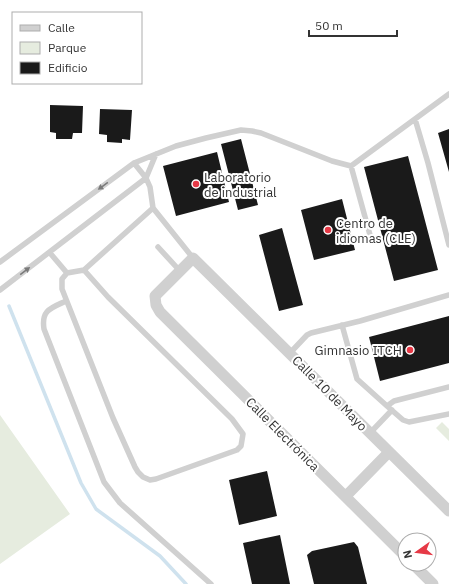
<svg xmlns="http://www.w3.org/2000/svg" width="449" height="584" viewBox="0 0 449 584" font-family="'IBM Plex Sans',sans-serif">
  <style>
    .green { fill: #e6ecdf }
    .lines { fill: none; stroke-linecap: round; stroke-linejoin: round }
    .stream { stroke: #cfe2ee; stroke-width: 3.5 }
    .building { fill: #1a1a1a }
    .service { stroke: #d0d0d0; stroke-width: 5.5 }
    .minor { stroke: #d0d0d0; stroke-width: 11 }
    .oneway { fill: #7a7a7a }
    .poi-dot { fill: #e63946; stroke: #fff; stroke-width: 1.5 }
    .labels { text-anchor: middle; stroke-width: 4; stroke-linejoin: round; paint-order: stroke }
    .poi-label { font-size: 13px; fill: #333; stroke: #fff; text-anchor: start }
    .street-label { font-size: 13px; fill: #333; stroke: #fff }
  </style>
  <rect width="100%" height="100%" fill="#fff"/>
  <!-- green -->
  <path class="green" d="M0 415 70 514 0 564Z
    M442 422 449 429V441L436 428Z"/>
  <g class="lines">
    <!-- stream -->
    <path class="stream" d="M9 306 81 483 96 509 160 556 186 584"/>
  </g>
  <!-- building -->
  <path class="building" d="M50 105 83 106 82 133H73L72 139H56V133L50 132Z
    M100 109 132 110 130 140 122 139V143L107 142V135L99 134Z
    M449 129V172L438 133Z
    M241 139 258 205 238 210 221 144Z
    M217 152 229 202 176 216 163 166Z
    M408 156 438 270 394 281 364 167Z
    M342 199 355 250 314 260 301 210Z
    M282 228 303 305 279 311 259 235Z
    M449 316V363L380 381 369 337Z
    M267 471 277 516 239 525 229 480Z
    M280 535 290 584H252L243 543Z
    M354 542 358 547 367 584H314L307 555 312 551Z"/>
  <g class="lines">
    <!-- service -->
    <path class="service" d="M415 119 428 163 449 245
      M134 163 146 178 150 187 153 208 193 258
      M351 166 370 235
      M158 247 180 271
      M50 253 67 273
      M0 262 134 163 176 146 206 138 241 130 252 131 261 133 332 161 351 166 449 94
      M84 270 108 297 232 419 243 434 241 446 237 450 156 479 150 480 143 477 138 472 135 467 113 418 62 289V279L67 273 84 270 153 208
      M0 290 146 178 156 154
      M66 301C51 308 41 310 44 329L104 482 120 503 211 584
      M342 325 357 379 387 406
      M290 353 307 335 311 333 360 321 449 295
      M449 387 394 401 387 406 403 420 409 422 449 414
      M370 433 392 410"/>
    <!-- minor -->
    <path class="minor" d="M346 496 389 452
      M405 556 160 312 156 305 155 296 193 258 449 511
      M413 564 433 584"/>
  </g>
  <!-- one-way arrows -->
  <defs><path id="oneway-solid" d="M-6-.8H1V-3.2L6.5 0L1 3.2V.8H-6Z"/></defs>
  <g class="oneway">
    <use href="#oneway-solid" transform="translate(103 186) rotate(144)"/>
    <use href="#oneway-solid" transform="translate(25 271) rotate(-37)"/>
  </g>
  <!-- markers -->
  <g class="poi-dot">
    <circle cx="196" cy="184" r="4"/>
    <circle cx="328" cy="230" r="4"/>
    <circle cx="410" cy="350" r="4"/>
  </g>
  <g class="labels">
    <!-- poi labels -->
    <g class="poi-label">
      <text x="204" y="182">Laboratorio<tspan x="204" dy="15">de industrial</tspan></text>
      <text x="336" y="228">Centro de<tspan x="336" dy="15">idiomas (CLE)</tspan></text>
      <text x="402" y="355" text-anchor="end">Gimnasio ITCH</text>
    </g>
    <!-- street labels -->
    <g class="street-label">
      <text transform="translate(330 393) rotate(45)" y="5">Calle 10 de Mayo</text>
      <text transform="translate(283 434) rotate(45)" y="5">Calle Electrónica</text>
    </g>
  </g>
  <!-- legend -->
  <rect x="12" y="12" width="130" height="72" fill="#ffffff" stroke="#adadad"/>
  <rect x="20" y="25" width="20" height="6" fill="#d0d0d0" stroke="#adadad"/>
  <text x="48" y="32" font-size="12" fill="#333333">Calle</text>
  <rect x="20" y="42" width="20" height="12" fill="#e6ecdf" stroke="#adadad"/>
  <text x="48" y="52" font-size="12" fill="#333333">Parque</text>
  <rect x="20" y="62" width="20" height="12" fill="#1a1a1a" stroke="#adadad"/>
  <text x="48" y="72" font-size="12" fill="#333333">Edificio</text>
  <!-- north arrow -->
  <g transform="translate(417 552) rotate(256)"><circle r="19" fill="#ffffff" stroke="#adadad"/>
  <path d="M0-3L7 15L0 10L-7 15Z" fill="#e63946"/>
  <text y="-6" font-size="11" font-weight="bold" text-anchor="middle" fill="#333333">N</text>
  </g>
  <!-- scale -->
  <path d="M309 30v6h88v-6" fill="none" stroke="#333333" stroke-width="2"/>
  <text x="315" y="30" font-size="12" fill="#333333" stroke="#ffffff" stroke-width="3" paint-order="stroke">50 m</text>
</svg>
